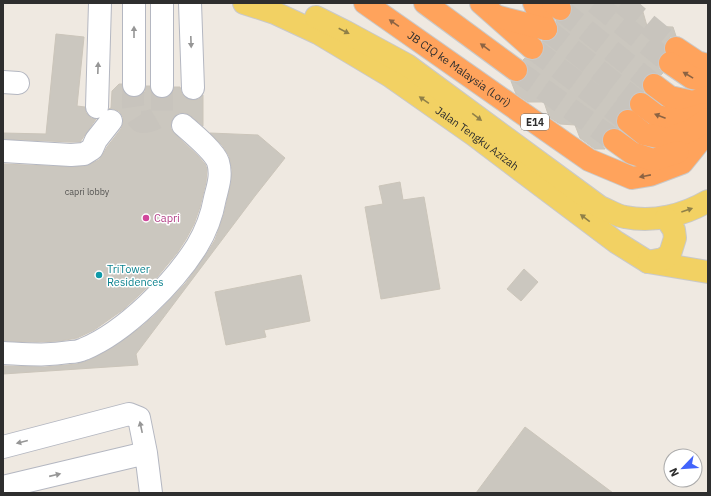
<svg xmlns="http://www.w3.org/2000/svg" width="711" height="496" viewBox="0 0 711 496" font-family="'IBM Plex Sans',sans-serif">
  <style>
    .building { fill: #cbc7bf; stroke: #cbc5ba }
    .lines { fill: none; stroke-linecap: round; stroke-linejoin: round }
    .minor-tunnel { stroke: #c8c4bd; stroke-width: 22; stroke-dasharray: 22 11; stroke-linecap: butt }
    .highway-tunnel { stroke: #c8c4bd; stroke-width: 22; stroke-dasharray: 22 11; stroke-linecap: butt }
    .minor-casing { stroke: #b4b7c1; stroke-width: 24 }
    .major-casing { stroke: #c9c9c9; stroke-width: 24 }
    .highway-casing { stroke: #c9c9c9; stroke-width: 24 }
    .minor { stroke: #fff; stroke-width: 22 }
    .major { stroke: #f2d163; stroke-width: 22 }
    .highway { stroke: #ffa35c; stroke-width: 22 }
    .oneway { fill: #8c6343 }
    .oneway2 { fill: #908048 }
    .oneway3 { fill: #969696 }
    .hotel-dot { fill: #d1479c; stroke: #fff; stroke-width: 1.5 }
    .culture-dot { fill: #0f9aa8; stroke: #fff; stroke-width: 1.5 }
    .labels { text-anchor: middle; stroke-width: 3; stroke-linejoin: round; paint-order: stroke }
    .number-label { font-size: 9px; fill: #555452 }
    .shield { fill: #fff; stroke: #6d6d6d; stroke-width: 1 }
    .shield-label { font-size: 10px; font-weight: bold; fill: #2e2e2e }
    .street-label { font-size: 11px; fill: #2e2e2e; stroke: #fff }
    .hotel-label { font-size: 11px; fill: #b23c85; stroke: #fff; text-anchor: start }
    .culture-label { font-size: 11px; fill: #0d838f; stroke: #fff; text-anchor: start }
  </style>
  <rect width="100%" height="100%" fill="#efe9e1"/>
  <!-- building -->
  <path class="building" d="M571 3H616L641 5 647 26 673 27 676 36 670 37 666 41 664 47V52L660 56 658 62 659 69 663 73 661 75 655 73 649 74 644 77 642 84 644 92H636L631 96 629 102V109L623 110 618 113 616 119V125L619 129 615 128H609L604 133 602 139V145L605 149H595L580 138 575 125 560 124 549 117 544 102H528L516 94 511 81 515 82H521L526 78 528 71 527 65 523 60 525 58 530 60H536L542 56 544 50V44L542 41H550L556 36 558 30 556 20 564 21 570 17 572 11Z
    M56 34 84 37 77 106 85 107 86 113 91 118 96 119 80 142H71L3 139V133L46 134Z
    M119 84H122L123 91 127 96 134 97 141 96 145 92 146 86H150L151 92 155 97 162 98 169 97 173 93 174 87H180L182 94 188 99 194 100 199 99 203 95V126L191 116 185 113H179L174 117 171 123V129L175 134 198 156 205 164 207 169 206 182 200 207 194 224 186 239 177 253 153 282 124 309 94 330 77 338 60 341 37 342 3 341V164L72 167 85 166 99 160 103 154 107 147 121 129 123 123V117L119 111 113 109H109L111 108 112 91Z
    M210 133 258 135 285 158 255 196 136 354 138 365 3 374V366L45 367 77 364 87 361 105 352 140 328 156 314 185 284 207 253 215 240 224 214 231 183 232 170 229 156 222 145Z
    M400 182 403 200 424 197 440 289 381 299 365 207 383 204 379 186Z
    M524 269 538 282 521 301 507 289Z
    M301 275 310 321 264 330 266 337 226 345 215 292Z
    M525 427 613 493H476Z"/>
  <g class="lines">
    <!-- minor-tunnel -->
    <path class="minor-tunnel" d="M134 85C133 98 130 113 141 122 150 122 155 120 162 114V86"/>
    <!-- highway-tunnel -->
    <path class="highway-tunnel" d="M595 3 670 63
      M622 3 676 48
      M560 9 654 85
      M546 29 641 104
      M532 48 628 121
      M516 70 614 140"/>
    <defs>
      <path id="minor" d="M162 3V86
        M190 3 193 88
        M3 82 18 83
        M134 85V3
        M97 107 100 3
        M3 151 71 155 84 154 92 149 96 140 111 121
        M3 353C26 354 47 356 70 352 74 352 80 351 84 349 125 332 174 283 197 246 206 231 212 215 215 198 218 186 222 175 218 162 214 151 192 133 183 125
        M3 447 129 414 139 418 146 453 151 493
        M3 487 146 453"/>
      <g id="major">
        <path id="s1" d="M244 3 275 13 318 33 390 76 474 135 616 242 648 262 708 272"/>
        <path d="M316 17 346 32 407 65 600 207C608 210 617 216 625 217 654 223 684 215 708 201"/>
        <path d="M648 262 663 259 670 254 675 238 674 230 666 218"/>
      </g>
      <g id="highway">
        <path id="s2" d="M365 3 589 160 632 178 650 175 682 163 708 131"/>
        <path d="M425 3 516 70"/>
        <path d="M481 3 532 48"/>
        <path d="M534 3 546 29"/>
        <path d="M553 3 560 9"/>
        <path d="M499 17 546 29"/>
        <path d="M676 48 697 62 708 65"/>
        <path d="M670 63 692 78 708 81"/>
        <path d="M654 85 670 97 693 102 708 97"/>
        <path d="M641 104 657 116 680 121 704 114"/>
        <path d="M628 121 644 134 667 139 690 131 708 119"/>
        <path d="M614 140 632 153 653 160 678 152"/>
      </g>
    </defs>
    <!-- minor casing -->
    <use href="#minor" class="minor-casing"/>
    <!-- major casing -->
    <use href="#major" class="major-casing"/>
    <!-- highway casing -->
    <use href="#highway" class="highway-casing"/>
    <!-- minor -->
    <use href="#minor" class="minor"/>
    <!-- major -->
    <use href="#major" class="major"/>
    <!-- highway -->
    <use href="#highway" class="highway"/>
  </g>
  <!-- one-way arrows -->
  <defs><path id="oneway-solid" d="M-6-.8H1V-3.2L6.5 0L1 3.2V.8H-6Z"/></defs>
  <g class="oneway">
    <use href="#oneway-solid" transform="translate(394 23) rotate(-145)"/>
    <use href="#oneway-solid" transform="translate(485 47) rotate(-144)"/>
    <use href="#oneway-solid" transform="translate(688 75) rotate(-149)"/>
    <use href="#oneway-solid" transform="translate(660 116) rotate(-159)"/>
    <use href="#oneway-solid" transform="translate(645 176) rotate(169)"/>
  </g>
  <g class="oneway2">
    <use href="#oneway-solid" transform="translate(344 31) rotate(27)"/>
    <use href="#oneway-solid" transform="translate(424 100) rotate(-145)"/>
    <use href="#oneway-solid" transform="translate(477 117) rotate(37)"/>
    <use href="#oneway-solid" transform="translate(687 210) rotate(-19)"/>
    <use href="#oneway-solid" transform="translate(585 218) rotate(-143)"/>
  </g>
  <g class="oneway3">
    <use href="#oneway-solid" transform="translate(134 32) rotate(-90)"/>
    <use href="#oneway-solid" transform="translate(191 42) rotate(88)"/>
    <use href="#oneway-solid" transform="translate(98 68) rotate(-88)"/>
    <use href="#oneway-solid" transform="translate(141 427) rotate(-102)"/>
    <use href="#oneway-solid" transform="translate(22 442) rotate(166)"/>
    <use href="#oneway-solid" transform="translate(55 475) rotate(-13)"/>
  </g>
  <!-- markers -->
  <circle class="hotel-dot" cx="146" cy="218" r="4"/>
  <circle class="culture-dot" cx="99" cy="275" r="4"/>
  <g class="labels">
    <!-- number labels -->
    <g class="number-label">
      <text x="87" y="195">capri lobby</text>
    </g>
    <!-- shield labels -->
    <rect class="shield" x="521" y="114" width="28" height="16" rx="3"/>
    <g class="shield-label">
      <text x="535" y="126">E14</text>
    </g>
    <!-- street labels -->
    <g class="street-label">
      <text dy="4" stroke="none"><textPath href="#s2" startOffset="115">JB CIQ ke Malaysia (Lori)</textPath></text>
      <text dy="4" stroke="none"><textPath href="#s1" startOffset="271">Jalan Tengku Azizah</textPath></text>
    </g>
    <!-- hotel labels -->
    <g class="hotel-label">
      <text x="154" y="222">Capri</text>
    </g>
    <!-- culture labels -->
    <g class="culture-label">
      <text x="107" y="273">TriTower<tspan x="107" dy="13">Residences</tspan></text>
    </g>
  </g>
  <!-- border -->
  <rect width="711" height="496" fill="none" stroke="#2e2e2e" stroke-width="8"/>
  <!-- north arrow -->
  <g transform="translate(683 468) rotate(245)"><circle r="19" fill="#ffffff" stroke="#ababab"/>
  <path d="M0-3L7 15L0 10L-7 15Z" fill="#4264fb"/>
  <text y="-6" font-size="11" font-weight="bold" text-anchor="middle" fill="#2e2e2e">N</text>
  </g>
</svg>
